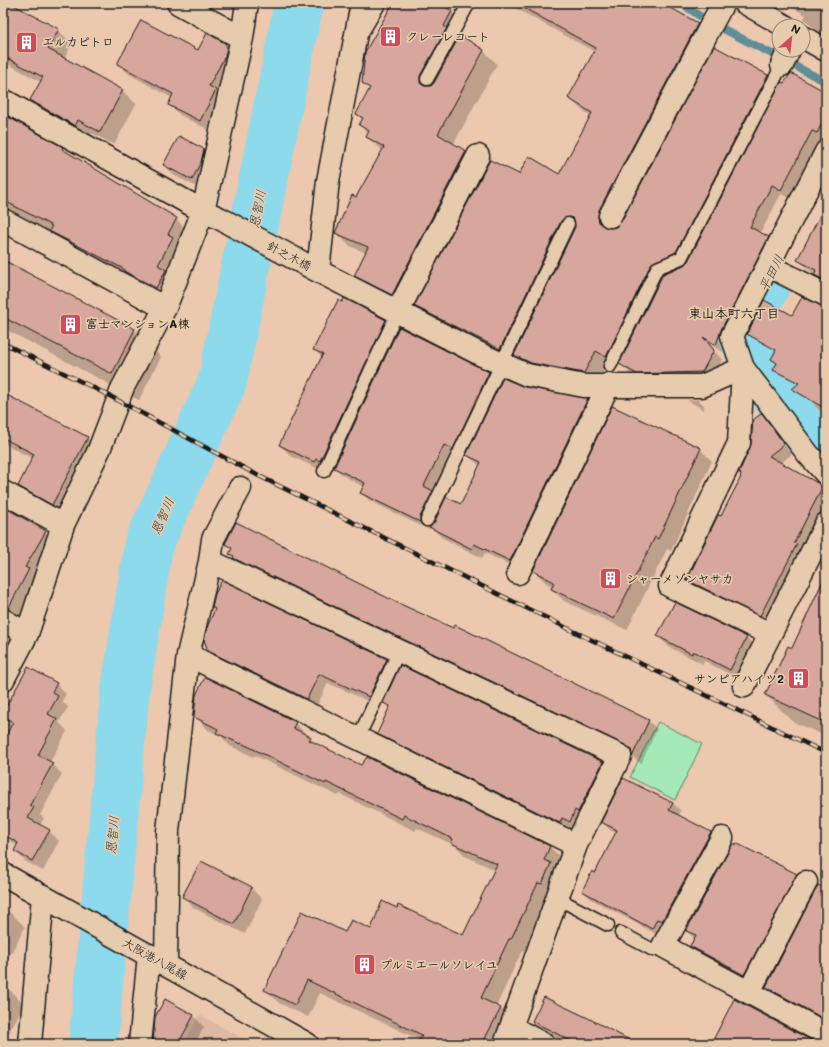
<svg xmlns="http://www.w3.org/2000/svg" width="829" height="1047" viewBox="0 0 829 1047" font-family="Mali,'Klee One',sans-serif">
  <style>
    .built { fill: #deb8a3 }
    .green { fill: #a5eab6; stroke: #608369 }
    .shadow { fill: #0003 }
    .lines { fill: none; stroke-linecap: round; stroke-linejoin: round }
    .stream { stroke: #5f8e98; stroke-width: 8 }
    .river { stroke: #8cdaeb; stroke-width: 49 }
    .building { fill: #d7a69c; stroke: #1c1c1c }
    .lane-casing { stroke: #1c1c1c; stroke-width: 15 }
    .street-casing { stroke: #1c1c1c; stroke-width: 25 }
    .primary-casing { stroke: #1c1c1c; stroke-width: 25 }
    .lane { stroke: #e6cbad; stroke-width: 12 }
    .street { stroke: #e6cbad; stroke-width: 22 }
    .primary { stroke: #e6cbad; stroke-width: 22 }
    .rail-casing { stroke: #1c1c1c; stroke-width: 4.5 }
    .rail { stroke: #e6cbad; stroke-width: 3; stroke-dasharray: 9; stroke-linecap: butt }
    .labels { text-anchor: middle; stroke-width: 3.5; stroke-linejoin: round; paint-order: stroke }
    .poi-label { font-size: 12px; font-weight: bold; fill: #1c1c1c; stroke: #e6cbad; text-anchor: start }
    .street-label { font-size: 12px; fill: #1c1c1c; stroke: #e6cbad }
    .water-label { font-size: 13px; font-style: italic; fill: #324245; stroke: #e6cbad }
    .neighbourhood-label { font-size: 13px; font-weight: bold; fill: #1c1c1c; stroke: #e6cbad }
  </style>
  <rect width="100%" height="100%" fill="#ecc8af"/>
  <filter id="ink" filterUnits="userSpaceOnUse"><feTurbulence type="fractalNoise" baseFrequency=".025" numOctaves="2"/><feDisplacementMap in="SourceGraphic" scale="8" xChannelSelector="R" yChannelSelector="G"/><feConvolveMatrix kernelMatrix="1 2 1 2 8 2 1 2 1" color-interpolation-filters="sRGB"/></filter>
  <g filter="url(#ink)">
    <!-- built -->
    <path class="built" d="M199 1014 252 1044H184Z"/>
    <!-- green -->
    <path class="green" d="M658 722 702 744 675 800 630 777Z"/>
    <!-- shadow -->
    <path class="shadow" d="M3 3H11V4L58 30 72 44 64 59 122 90 136 104 114 145 92 133 89 139 45 114 31 100 41 82 3 61Z
      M399 3H437L452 12 465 26 459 36 483 50 497 64 453 145 466 152 479 166 406 308 369 289 356 275 366 253 350 246 336 233 383 151 367 137 369 134 360 125 363 120 357 114 370 90 363 82Z
      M506 3H662L697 24 710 36 611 223 610 229 618 227 622 222 715 47 768 76 780 88 826 93V142L821 139 790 198 781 194 760 234 768 238 777 247 730 339 725 353 709 344 722 360 711 381 647 382 629 373 621 364 618 368 608 363 596 385 527 367 515 355 512 361 428 318 416 306 519 176 560 175 591 116 582 110 569 98 595 52Z
      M784 3H826V36L815 29 804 19 806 15Z
      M224 44 235 55 211 131 180 115 169 105 172 98 129 74 118 63 199 52Z
      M3 117 62 148 67 153 176 219 190 233 171 301 64 245 52 232 13 211 3 204Z
      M204 150 215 161 203 190 175 176 164 165Z
      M826 226V286L799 260Z
      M3 259 25 270 31 276 134 330 161 357 139 400 3 328Z
      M826 308V414L808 404 794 389 796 388 789 384 774 369 777 364 772 359 774 354 763 348 748 333 793 317Z
      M385 321 397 333 489 373 497 382 461 457 452 453 433 493 429 530 370 501 361 493 364 487 344 476 334 466 331 471 327 469 325 472 291 456 280 445 322 358 314 349Z
      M524 388 588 399 598 409 520 570 485 553 482 558 441 537 431 527 462 505 480 466 467 455Z
      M3 394 87 438 100 450 65 517 32 498 19 486 33 459 3 443Z
      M687 400H698L704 405V410Z
      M762 415 793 453 780 464 826 490V508L770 624 697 589 688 580 741 479Z
      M700 449 712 461 671 551 667 549 627 630 564 601 552 589 553 587 546 583 534 571Z
      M3 510 45 532 60 547 23 624 7 629 5 635 7 642 12 647 3 664Z
      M226 543 396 603 648 721 657 729 641 764 633 757 632 752 242 566 230 553 233 549Z
      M826 592V736L793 722 766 695Z
      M216 610 386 660 396 669 379 706 328 683 316 708 219 661 209 651Z
      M658 636 746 637 757 648 741 680 704 661 703 664 669 647Z
      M56 684 66 694 62 701 68 707 59 722 67 731 50 762 62 774 40 815 44 818 39 826 49 831 59 841 43 871 25 861 15 851 18 846 3 837V715Z
      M384 703 603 763 611 771 578 830 571 826 569 831 387 742 379 734 390 709Z
      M195 716 295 723 318 746 362 766 367 758 550 847 563 860 551 895 524 952 523 951 518 959 496 1007 503 1010 517 1023 510 1044H418L420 1040 320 993 308 1017 279 1003 266 990 346 934 372 930 464 937 495 870 465 856 456 846 417 828 415 831 340 794 338 796 254 755V757L230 746 221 736 208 730Z
      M624 779 673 803 681 811 678 816 710 833 718 841 660 936 591 899 583 891 596 874 616 833 610 830 602 822Z
      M796 875 804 883 752 983 699 954 691 946 695 939 687 931Z
      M251 888 262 899 245 934 194 908 184 897Z
      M826 894V1022L773 993 767 987Z
      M3 909 12 914 25 927 3 968Z
      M3 987 11 991 24 1005 3 1043Z
      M545 998 633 1044H556L541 1034 531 1024Z
      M166 1000 194 1016 204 1027 195 1044H156Z"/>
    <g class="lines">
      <!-- stream -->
      <path class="stream" d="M681 3 704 19 826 82"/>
      <!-- river -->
      <path class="river" d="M766 284 742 332 756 368 795 420 826 455
        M93 1044 125 692 149 543 222 383 299 3"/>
    </g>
    <!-- building -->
    <path class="building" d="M3 3H10L59 29 48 49 123 90 100 132 78 120 75 126 30 100 43 77 3 56Z
      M393 3H439L452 11 444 26 447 28 420 76V83L424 86H431L434 83 460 35 484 50 438 134 466 151 392 295 354 276 368 247 335 233 352 195 356 197 384 147 366 137 369 131 359 125 363 118 356 114 370 88 362 83 365 52Z
      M515 3H662L698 23 599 210 598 216 599 222 605 227 611 228 616 227 621 222 714 46 768 75 676 252 651 264 606 357 596 351 584 373 531 363 514 355 575 227 574 220 571 217 564 218 561 221 500 349 414 306 490 160 519 174 529 156 559 174 592 113 568 98 596 48Z
      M141 20 198 50 207 33 225 43 227 47 225 56 209 86 216 90 200 121 168 105 173 94 117 64Z
      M791 73 826 92V116L817 133 812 131 781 190 772 185 750 227 769 237 721 330 716 345 703 337 714 350 702 372 637 374 619 364 663 274 684 265 688 261 781 82 784 83Z
      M3 114 63 147 62 149 177 218 168 234 173 237 158 265 166 270 156 288 124 271V269L49 231 52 226 3 200Z
      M179 136 204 149 201 162 192 180 163 165Z
      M826 204V281L814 275 816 270 797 260Z
      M3 260 135 329 112 374 3 317Z
      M802 297 826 307V409L792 389 799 383 773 370 777 363 771 359 776 350 747 334 764 300 792 315Z
      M344 298 386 320 320 461 316 459 314 462 279 445 323 354 313 350 338 300 342 302Z
      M399 327 489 372 453 449 444 445 424 486 433 491 420 517V522L360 493 365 483 334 468Z
      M503 378 525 387 588 398 510 561 474 544 472 549 429 527 434 523 446 497 461 504 481 462 466 455Z
      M3 393 88 437 52 505 18 486 34 454 3 438Z
      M612 406 701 448 658 539 655 537 614 619 551 589 554 582 533 571Z
      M762 413 784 444 769 456 823 486 794 543 797 544 760 616 687 580 718 515 721 516 740 479 741 474 739 473 751 444 753 420Z
      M6 508 46 531 25 567 29 569 8 609 3 608V513Z
      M236 522 396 602 453 628 455 625 649 720 632 757 631 749 625 745 233 558 234 556 229 554 232 548 225 544Z
      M826 574V723L765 695 788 646 792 648Z
      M222 580 387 659 369 697 319 674 307 699 208 651 204 640 208 625 215 609 212 607 215 594Z
      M675 602 747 637 730 670 693 651 692 654 657 636Z
      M400 665 603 762 578 812 575 810 570 822 562 818 560 823 377 734 390 706 383 703Z
      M28 667 57 683 52 692 58 696 48 714 57 719 38 755 53 763 30 805 34 807 28 818 50 830 32 861 14 851 18 843 3 834V741L13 722 3 716V712Z
      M205 677 296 722 293 728 311 737 309 740 361 765 367 757 550 846 544 860 551 863 542 884 538 883 511 939H509L506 945 481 998 501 1008 482 1044H417L422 1035 307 980 295 1005 264 990 302 911 345 932 351 920 371 929 382 901 397 908 398 905 463 935 497 864 451 843 453 839 404 815 402 819 326 782 325 784 241 743V744L216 733 218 729 194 717 196 695Z
      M623 778 673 803 669 810 711 832 662 921 657 919 652 929 582 891 592 871 595 873 617 830 601 822Z
      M733 843 736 845V843L797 874 744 975 690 946 696 935 686 931Z
      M201 861 252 887 234 924 182 897Z
      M818 885 826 889V1020L766 987Z
      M544 997 588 1018 637 1044H577L532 1021Z
      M165 999 194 1015 178 1044H153L155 1017Z
      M734 999 818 1044H711Z"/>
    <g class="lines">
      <defs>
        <path id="lane" d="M362 33 380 3
          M427 79 469 3
          M610 366 657 268 681 258 782 65
          M324 471 398 311
          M427 520 568 224
          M358 738 399 651
          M557 898 608 925
          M621 933 653 950 663 946"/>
        <path id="street" d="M178 3 242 38
          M745 3 785 26
          M803 37 826 50
          M782 65 789 50
          M3 100 203 211 219 218 318 271 482 355 527 375 584 386H702L743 368 808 454 826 474
          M610 216 723 3
          M3 220 165 308
          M769 266 826 295
          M318 271 328 181 362 3
          M398 311 478 156
          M3 492 63 525
          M210 561 620 756 576 845 505 1044
          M518 573 609 384
          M3 620 27 634
          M770 634 670 586 739 443 743 368 732 336 826 152
          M188 655 576 845
          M3 680 27 634 63 525 99 450 123 387 165 308 203 211 242 38 247 3
          M744 686 826 524
          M722 838 663 946 826 1034
          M166 964 168 831 188 655 210 561 213 539 240 488
          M749 992 806 882
          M511 1027 543 1044
          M30 1044 43 896
          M140 1044 149 955"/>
        <path id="primary" d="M3 874 307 1044"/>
      </defs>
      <!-- lane casing -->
      <use href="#lane" class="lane-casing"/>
      <!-- street casing -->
      <use href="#street" class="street-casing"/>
      <!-- primary casing -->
      <use href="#primary" class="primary-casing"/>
      <!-- lane -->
      <use href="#lane" class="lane"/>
      <!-- street -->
      <use href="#street" class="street"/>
      <!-- primary -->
      <use href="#primary" class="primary"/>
      <defs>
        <path id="rail" d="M3 343 106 394 259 476 567 628 826 753"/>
      </defs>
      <!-- rail casing -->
      <use href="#rail" class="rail-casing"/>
      <!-- rail -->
      <use href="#rail" class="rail"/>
    </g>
  </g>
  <!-- icons -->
  <defs>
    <symbol id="building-square" viewBox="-11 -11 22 22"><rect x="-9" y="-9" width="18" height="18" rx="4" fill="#d1495b" stroke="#e6cbad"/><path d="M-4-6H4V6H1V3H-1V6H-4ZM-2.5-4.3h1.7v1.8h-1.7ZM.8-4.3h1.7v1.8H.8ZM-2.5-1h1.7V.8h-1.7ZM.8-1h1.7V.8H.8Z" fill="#fff"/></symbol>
  </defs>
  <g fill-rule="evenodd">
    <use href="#building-square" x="378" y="24" width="25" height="25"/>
    <use href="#building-square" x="14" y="30" width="25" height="25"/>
    <use href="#building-square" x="58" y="312" width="25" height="25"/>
    <use href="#building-square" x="598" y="566" width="25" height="25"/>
    <use href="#building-square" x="786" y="666" width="25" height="25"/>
    <use href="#building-square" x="352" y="952" width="25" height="25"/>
  </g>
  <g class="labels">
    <!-- poi labels -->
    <g class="poi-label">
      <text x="406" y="41">クレーレコート</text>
      <text x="42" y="46">エルカピトロ</text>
      <text x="86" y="328">富士マンションA棟</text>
      <text x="626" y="583">シャーメゾンヤサカ</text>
      <text x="784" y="683" text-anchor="end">サンピアハイツ2</text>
      <text x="380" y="969">プルミエールソレイユ</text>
    </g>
    <!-- street labels -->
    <g class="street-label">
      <text transform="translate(289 256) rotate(28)" y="4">針之木橋</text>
      <text transform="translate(155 959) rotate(29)" y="4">大阪港八尾線</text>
    </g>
    <!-- water labels -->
    <g class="water-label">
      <text transform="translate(257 209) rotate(-79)" y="5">恩智川</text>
      <text transform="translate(771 273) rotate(-63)" y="5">平田川</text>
      <text transform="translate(162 516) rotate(-66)" y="5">恩智川</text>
      <text transform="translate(112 835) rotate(-85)" y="5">恩智川</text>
    </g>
    <!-- neighbourhood labels -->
    <g class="neighbourhood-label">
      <text x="734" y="318">東山本町六丁目</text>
    </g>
  </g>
  <!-- margin -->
  <rect width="829" height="1047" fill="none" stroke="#e6cbad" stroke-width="16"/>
  <rect x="8" y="8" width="813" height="1031" fill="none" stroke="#1c1c1c" stroke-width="1.5" filter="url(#ink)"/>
  <!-- north arrow -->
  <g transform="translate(791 38) rotate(28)"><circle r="19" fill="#e6cbad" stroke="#958573"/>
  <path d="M0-3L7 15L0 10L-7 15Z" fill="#d1495b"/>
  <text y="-6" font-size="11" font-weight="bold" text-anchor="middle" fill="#1c1c1c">N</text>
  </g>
</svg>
